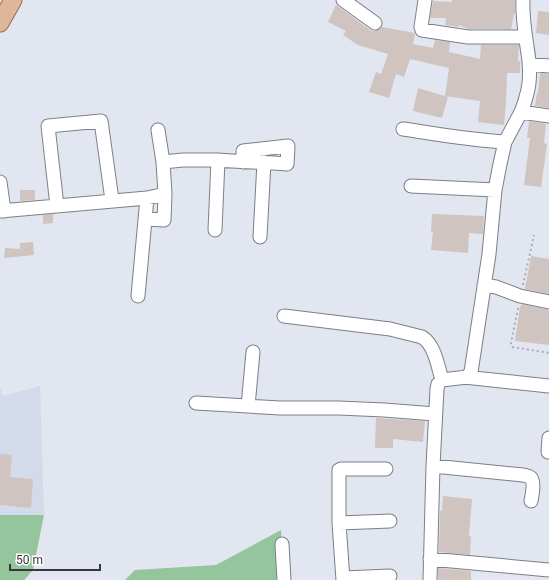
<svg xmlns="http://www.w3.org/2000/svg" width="549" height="580" viewBox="0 0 549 580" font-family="Roboto,sans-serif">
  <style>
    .built { fill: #d3dae9 }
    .forest { fill: #95c59c }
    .building { fill: #cfc4bf }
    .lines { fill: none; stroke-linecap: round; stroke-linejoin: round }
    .minor-casing { stroke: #7b7f87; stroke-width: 15 }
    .major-casing { stroke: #986b4e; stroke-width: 19 }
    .path { stroke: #aaaeb6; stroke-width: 2; stroke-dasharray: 2 3; stroke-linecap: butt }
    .minor { stroke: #fff; stroke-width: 13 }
    .major { stroke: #e0b69a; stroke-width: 17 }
  </style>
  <rect width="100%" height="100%" fill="#e2e6f0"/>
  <!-- built -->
  <path class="built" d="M40 386 44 515H0V388L3 396Z"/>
  <!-- forest -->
  <path class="forest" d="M0 515H44L33 570 24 580H0Z
    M281 530 283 580H125L135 570 216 565Z"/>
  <!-- building -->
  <path class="building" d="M452 0H515V14H514L511 29H469L459 25V27L445 25 446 18H430L433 1 451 2Z
    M336 5 370 30 374 31 379 30 382 27 415 33 413 44 433 48 435 40 450 42 449 52 480 59 481 45H519L518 61H520V73H507L506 103 504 125 478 122 480 101 445 96 449 68 410 59 404 77 396 74 389 98 369 92 376 72 381 74 388 54 358 45 343 35 346 31 328 22Z
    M538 11 549 12V35L536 33Z
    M540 73 549 74V108L535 106 537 93H538Z
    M418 88 448 97 442 118 413 111Z
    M529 121 546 124 544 143 547 144 541 187 524 185 530 138H527Z
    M20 190H35V200L20 201Z
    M53 214V223L43 224V215Z
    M432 214 484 216 483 234 469 233 468 253 431 250 433 232H431Z
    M33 242 34 255 4 258 5 248 20 249V243Z
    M531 256 549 259V294L525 289Z
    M522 304 549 310V345L515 341 520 306H521Z
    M376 418 425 421 423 442 393 439V448H375Z
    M0 454 12 455 10 477 33 479 31 508 0 505Z
    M443 496 472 499 469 536H471L470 555 439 552 440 511H442Z
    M438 568 471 571V580H438Z"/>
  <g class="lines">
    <defs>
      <path id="minor" d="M343 0 375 23
        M425 0 421 27 422 30 468 37H525
        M529 64 549 66
        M521 112C523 107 525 102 526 97 531 82 530 63 527 47 525 31 522 16 523 0
        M403 129C437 134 470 140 505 142
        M158 130 163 162
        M0 182 4 211
        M411 186 495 190
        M57 206 48 126 101 121 112 200
        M0 211 147 198 165 194 163 162 183 160H218C241 162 264 162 287 164L288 146 243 151V162
        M145 219 164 220 165 194
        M215 230 218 160
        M260 237 264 162
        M484 285 496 287 520 296 549 302
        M138 296 147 198
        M284 316 390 329 422 337C435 345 438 367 442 380
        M464 377 549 386
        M196 403 280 408H339L384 410 435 414
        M248 406 253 352
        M548 452 549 438
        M433 466 523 475C527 476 531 476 532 480 534 484 532 496 531 501
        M339 523 390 521
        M282 544 284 580
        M430 559 549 570
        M343 578 390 576
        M343 580 339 523V470L341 469H386
        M430 580 433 466 437 389 438 384 442 380 467 377 471 372 489 254 495 190 500 164 505 142 521 112 549 116"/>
      <path id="major" d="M0 23 13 0"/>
    </defs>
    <!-- minor casing -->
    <use href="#minor" class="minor-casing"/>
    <!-- major casing -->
    <use href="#major" class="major-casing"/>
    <!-- path -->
    <path class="path" d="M523 285 534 235
      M518 308 511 343V346L513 347 549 353"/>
    <!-- minor -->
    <use href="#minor" class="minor"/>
    <!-- major -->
    <use href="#major" class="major"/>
  </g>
  <!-- scale -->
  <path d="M10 564v6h90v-6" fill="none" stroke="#37383c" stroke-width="2"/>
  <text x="16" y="564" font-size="12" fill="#37383c" stroke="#ffffff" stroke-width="3" paint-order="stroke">50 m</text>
</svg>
